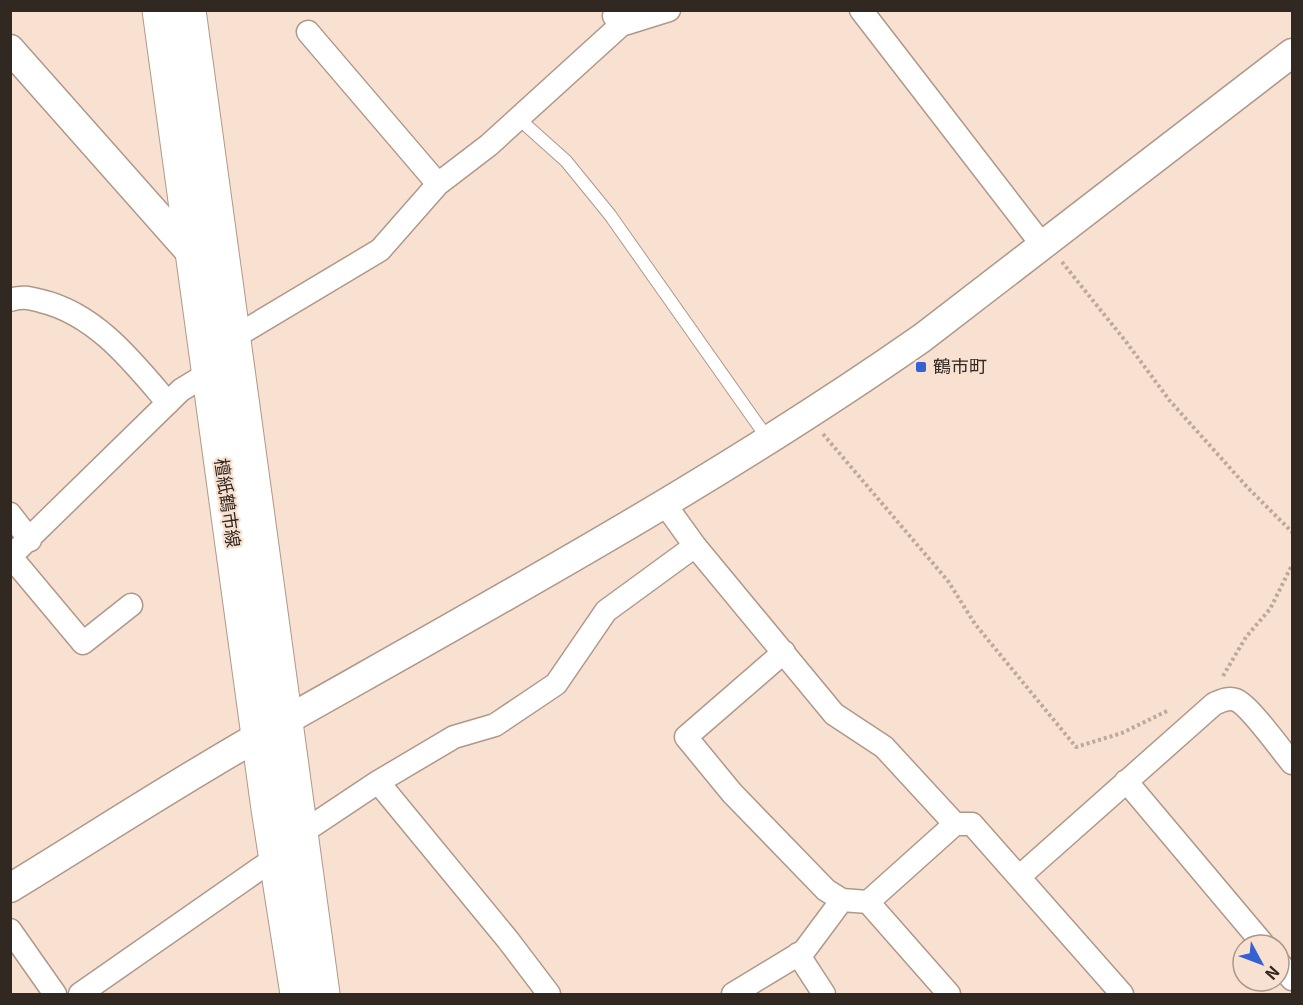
<svg xmlns="http://www.w3.org/2000/svg" width="1303" height="1005" viewBox="0 0 1303 1005" font-family="Georgia,'Noto Sans JP',serif">
  <style>
    .lines { fill: none; stroke-linecap: round; stroke-linejoin: round }
    .service-casing { stroke: #af988a; stroke-width: 14 }
    .minor-casing { stroke: #af988a; stroke-width: 25 }
    .tertiary-casing { stroke: #af988a; stroke-width: 31 }
    .secondary-casing { stroke: #af988a; stroke-width: 35 }
    .path { stroke: #bca99c; stroke-width: 4; stroke-dasharray: 3 3; stroke-linecap: butt }
    .service { stroke: #fff; stroke-width: 12 }
    .minor { stroke: #fff; stroke-width: 22 }
    .tertiary { stroke: #fff; stroke-width: 28 }
    .secondary { stroke: #fff; stroke-width: 33 }
    .poi-dot { fill: #3363d3; stroke: #f9e1d1; stroke-width: 2 }
    .labels { text-anchor: middle; stroke-width: 4.5; stroke-linejoin: round; paint-order: stroke }
    .poi-label { font-size: 18px; fill: #312822; stroke: #f9e1d1; text-anchor: start }
    .street-label { font-size: 18px; fill: #312822; stroke: #f9e1d1 }
  </style>
  <rect width="100%" height="100%" fill="#f9e1d1"/>
  <g class="lines">
    <defs>
      <path id="service" d="M518 118 566 161 610 215 768 439"/>
      <path id="minor" d="M861 10 1043 246
        M614 16 621 25 669 10
        M308 32 438 184
        M10 300C22 296 29 298 41 301 96 314 133 362 168 403
        M233 338 380 250 438 184 489 145 621 25 626 10
        M664 503 695 546 834 714 884 747 955 824H972L1122 994
        M10 514 30 540
        M10 557 181 390 209 373
        M11 557 83 643 131 605
        M784 652 686 737 732 793 826 890 842 900 868 902 955 824
        M1126 781 1264 945
        M378 782 508 940 549 994
        M300 834 378 782 454 737 495 725 556 684 606 611 695 546
        M1019 877 1214 704C1221 701 1228 697 1236 700 1249 705 1282 751 1292 763
        M868 902 949 994
        M10 930 55 994
        M798 954 824 994
        M1279 963 1292 979
        M80 994 275 858
        M733 994 804 951 842 900"/>
      <path id="tertiary" d="M10 49 197 260
        M10 888C97 835 182 779 271 729 490 605 716 482 922 338L1292 53"/>
      <path id="secondary" d="M159 10 268 809 297 994
        M189 10 323 994"/>
    </defs>
    <!-- service casing -->
    <use href="#service" class="service-casing"/>
    <!-- minor casing -->
    <use href="#minor" class="minor-casing"/>
    <!-- tertiary casing -->
    <use href="#tertiary" class="tertiary-casing"/>
    <!-- secondary casing -->
    <use href="#secondary" class="secondary-casing"/>
    <!-- path -->
    <path class="path" d="M1062 262 1127 343 1170 401 1247 487 1292 532
      M823 434 948 581 975 624 1076 747 1122 733 1169 710
      M1223 676 1246 637 1270 609 1292 565"/>
    <!-- service -->
    <use href="#service" class="service"/>
    <!-- minor -->
    <use href="#minor" class="minor"/>
    <!-- tertiary -->
    <use href="#tertiary" class="tertiary"/>
    <!-- secondary -->
    <use href="#secondary" class="secondary"/>
  </g>
  <!-- markers -->
  <rect class="poi-dot" x="915" y="361" width="12" height="12" rx="3"/>
  <g class="labels">
    <!-- poi labels -->
    <g class="poi-label">
      <text x="933" y="373">鶴市町</text>
    </g>
    <!-- street labels -->
    <g class="street-label">
      <text transform="translate(227 503) rotate(82)" y="6">檀紙鶴市線</text>
    </g>
  </g>
  <!-- border -->
  <rect width="1303" height="1005" fill="none" stroke="#312822" stroke-width="24"/>
  <!-- north arrow -->
  <g transform="translate(1261 963) rotate(131)"><circle r="28" fill="#f9e1d1" stroke="#a9978b" stroke-width="1.5"/>
  <path d="M0-4.5L10 22L0 15L-10 22Z" fill="#3363d3"/>
  <text y="-9" font-size="16" font-weight="bold" text-anchor="middle" fill="#312822">N</text>
  </g>
</svg>
